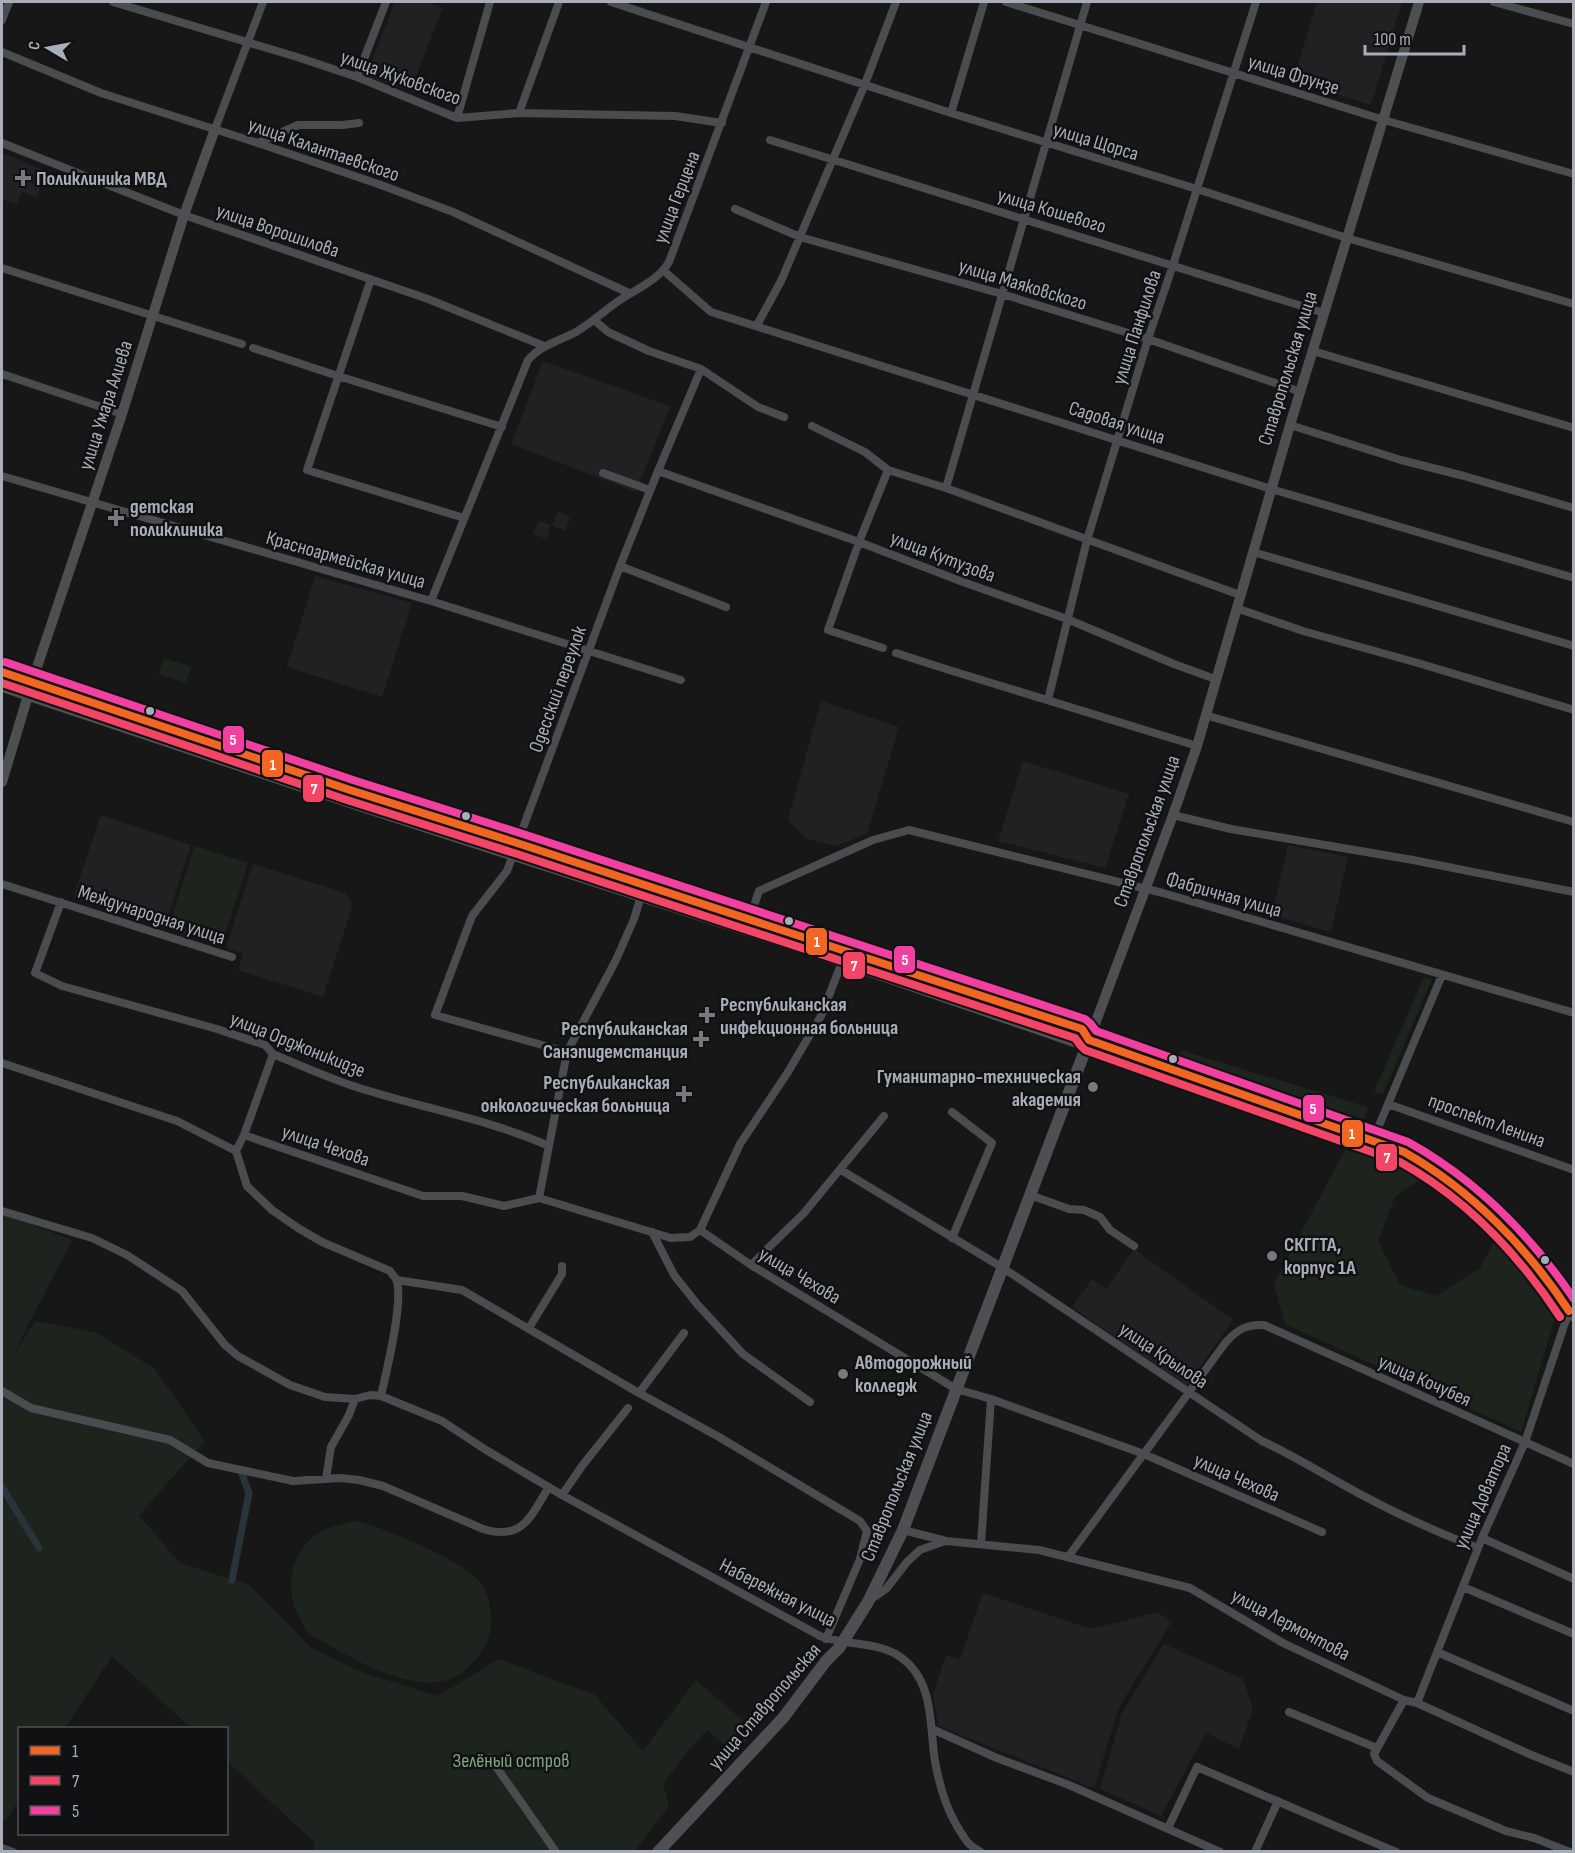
<svg xmlns="http://www.w3.org/2000/svg" width="1575" height="1853" viewBox="0 0 1575 1853" font-family="'Sofia Sans Condensed',sans-serif">
  <style>
    .built { fill: #212123 }
    .green { fill: #1c241d }
    .lines { fill: none; stroke-linecap: round; stroke-linejoin: round }
    .canal { stroke: #29343a; stroke-width: 7 }
    .minor { stroke: #4a4c50; stroke-width: 8 }
    .major { stroke: #4d4f51; stroke-width: 10 }
    .highway { stroke: #4d4f52; stroke-width: 12 }
    .bus-1-casing { stroke: #111113; stroke-width: 12 }
    .bus-2-casing { stroke: #111113; stroke-width: 12 }
    .bus-3-casing { stroke: #111113; stroke-width: 12 }
    .bus-1 { stroke: #f26522; stroke-width: 8 }
    .bus-2 { stroke: #f34667; stroke-width: 8 }
    .bus-3 { stroke: #f240a1; stroke-width: 8 }
    .poi-dot { fill: #757980; stroke: #111113; stroke-width: 2 }
    .bus-dot { fill: #a7aeb9; stroke: #111113; stroke-width: 2 }
    .labels { text-anchor: middle; stroke-width: 5; stroke-linejoin: round; paint-order: stroke }
    .street-label { font-size: 20px; fill: #a7aeb9; stroke: #111113 }
    .poi-label { font-size: 20px; font-weight: bold; fill: #a7aeb9; stroke: #111113; text-anchor: start }
    .park-label { font-size: 20px; fill: #7ea57c; stroke: #111113 }
    .line-badge { stroke: #111113; stroke-width: 2 }
    .badge-label { font-size: 16px; text-anchor: middle; font-weight: bold; fill: #fff }
  </style>
  <rect width="100%" height="100%" fill="#171717"/>
  <!-- built -->
  <path class="built" d="M395 2H426L443 8 410 91 366 76Z
    M1317 2H1402L1371 105 1293 81Z
    M2 153 47 171 37 198 22 192 17 204 2 199Z
    M543 361 670 406 636 492 511 444Z
    M558 511 570 518 565 531 552 526Z
    M539 521 551 525 547 539 533 534Z
    M315 576 412 603 382 697 287 667Z
    M821 701 899 727 867 834 835 846 805 838 788 820Z
    M1023 761 1129 794 1105 868 998 841Z
    M101 815 191 845 164 928 73 898Z
    M1288 845 1348 857 1331 932 1272 915Z
    M253 864 345 893 353 904 323 997 238 970 243 954 226 948Z
    M1134 1249 1233 1320 1186 1387 1072 1307 1092 1279 1106 1289Z
    M983 1593 1091 1629 1158 1612 1171 1623 1119 1707 1094 1788 938 1726 933 1694 946 1655 960 1659Z
    M1164 1644 1243 1679 1253 1709 1239 1749 1206 1733 1161 1816 1100 1789 1122 1713Z"/>
  <!-- green -->
  <path class="green" d="M164 658 191 667 186 683 159 674Z
    M195 846 248 863 221 947 168 929Z
    M1424 977 1432 979 1383 1094 1374 1091Z
    M1180 1050 1368 1107 1363 1121 1178 1061Z
    M1349 1142 1392 1159 1426 1175 1395 1197 1378 1241 1400 1285 1436 1296 1480 1268 1496 1238 1556 1314 1521 1432 1285 1324 1274 1284Z
    M2 1213 72 1240 9 1363 35 1321 95 1332 155 1369 205 1441 139 1515 180 1563 250 1585 311 1648 364 1673 438 1696 499 1659 595 1695 643 1751 696 1680 755 1731 735 1753 707 1730 689 1750 663 1784 669 1806 635 1851H313L315 1843 227 1761 226 1728H191L112 1656 65 1728H20L19 1800 6 1820 2 1821Z
    M354 1521C380 1525 463 1561 479 1581 491 1596 494 1620 489 1637 484 1653 466 1673 450 1679 413 1693 358 1662 327 1644 321 1640 312 1637 308 1632 305 1629 303 1624 301 1620 285 1594 288 1559 312 1538 323 1528 340 1525 354 1521Z"/>
  <g class="lines">
    <!-- canal -->
    <path class="canal" d="M2 1487 39 1548
      M232 1580 249 1493 242 1474"/>
    <!-- minor -->
    <path class="minor" d="M113 2 297 57 357 77 457 118 519 113 675 116 722 123
      M611 2 951 113 1197 189 1347 238 1574 304
      M1006 2 1384 120 1574 174
      M1494 2 1574 24
      M2 20 9 2
      M2 52 101 93 258 143 381 185 453 212 629 293
      M357 77 386 2
      M519 113 559 2
      M951 113 984 2
      M457 118 490 2
      M215 129 263 2
      M770 140 1324 313
      M2 143 184 215 428 299 544 346
      M258 143 298 125H342L359 123
      M735 209 800 237 1002 294 1148 339 1301 392
      M2 268 242 344
      M664 271 711 312 1271 489 1574 578
      M371 279 307 470 464 518
      M594 320 608 332 649 351 701 369 758 407 784 417
      M757 325 781 281 865 84 896 2
      M253 348 338 376 502 427
      M1313 351 1574 428
      M2 374 122 414
      M1290 425 1401 460 1464 476 1574 508
      M812 426 865 452 888 470 946 488 1240 595
      M658 471 859 542 963 582 1067 619 1174 664 1215 679
      M603 473 650 490
      M2 476 431 601 681 680
      M946 488 1087 2
      M1253 552 1574 646
      M620 566 726 607
      M431 601 528 360C541 345 559 341 576 332 591 323 603 312 617 302 635 289 657 282 669 262L766 2
      M1236 608 1303 631 1418 663 1574 710
      M883 648 828 630 859 542 888 470
      M896 653 949 670 1197 746
      M1048 700 1087 540 1148 339 1173 265 1256 2
      M1205 715 1574 822
      M1173 815 1231 829 1413 860 1574 892
      M2 884 232 957
      M61 902 35 973 62 986 217 1029 265 1045 273 1054C299 1065 324 1076 350 1085 416 1107 486 1118 549 1146
      M749 920 759 891 873 840 909 830 1163 893 1574 1013
      M567 1052 435 1015 472 916 507 871 620 566 658 471 701 369
      M273 1054 244 1135 236 1151 247 1186 272 1210 298 1228 322 1242 390 1271C392 1274 394 1276 396 1279 405 1298 386 1373 381 1396
      M2 1063 177 1121 236 1151
      M1388 1104 1574 1170
      M952 1112 992 1143 952 1238
      M244 1135 423 1196H462L504 1206 539 1198 671 1238 690 1237 700 1230 740 1144 788 1072 821 1016 842 962
      M1373 1140 1442 975
      M841 1170 1003 1268 1262 1441C1289 1453 1314 1469 1340 1483 1384 1508 1431 1530 1478 1548
      M1030 1195 1069 1209 1084 1210 1100 1217 1110 1230 1134 1246
      M539 1198 567 1052 616 960 634 919 641 896
      M2 1211 92 1238 127 1255 182 1291 225 1345 238 1356 290 1385 325 1397 355 1399 370 1395 381 1396 442 1421 486 1450 562 1495 820 1636C846 1646 875 1641 899 1656 935 1680 929 1724 935 1761 939 1784 945 1806 957 1826 966 1840 966 1844 981 1852
      M700 1230 751 1265 956 1389 991 1399 1144 1454 1322 1532
      M652 1232 674 1275 697 1304 743 1354 810 1402
      M751 1265 804 1213 884 1116
      M397 1280 462 1290 639 1393 719 1437 860 1521 867 1531 860 1559 826 1639
      M529 1328 562 1274V1266
      M2 1391 31 1408 170 1440 208 1463 293 1481 340 1478 359 1480 383 1486 483 1529C523 1541 530 1517 549 1487
      M639 1393 684 1333
      M326 1479 331 1447 349 1415 355 1399
      M562 1495 582 1466 628 1408
      M903 1530 946 1541 1039 1550 1190 1588 1283 1643 1404 1700 1417 1703 1529 1754 1574 1772
      M1482 1538 1574 1579
      M981 1544 991 1399
      M1068 1557 1226 1342C1238 1329 1247 1324 1264 1325L1574 1464
      M1463 1587 1574 1634
      M870 1600 886 1589 907 1562 920 1550 945 1541
      M1437 1652 1574 1711
      M1404 1700 1374 1754 1377 1761 1428 1798 1506 1831 1534 1838 1570 1852
      M1417 1703 1482 1538 1525 1442 1569 1311
      M1289 1712 1377 1748
      M932 1729 997 1758 1069 1785 1220 1852
      M490 1758 556 1852
      M1168 1828 1197 1767 1396 1852
      M2 1848 13 1852
      M1255 1852 1278 1801"/>
    <!-- major -->
    <path class="major" d="M2 672 350 790 517 843 1082 1029 1089 1040
      M2 687 362 807 803 949 1077 1043 1089 1040 1404 1152 1439 1172 1481 1207 1556 1290 1574 1317
      M2 782 32 682 122 414 184 215 215 129
      M1089 1040 1173 815 1197 746 1290 425 1419 2"/>
    <!-- highway -->
    <path class="highway" d="M658 1852 783 1718 826 1661 839 1648 868 1602 903 1530 1089 1040"/>
    <defs>
      <path id="bus-1" d="M2 672 350 790 517 843 1082 1029 1089 1040 1404 1152C1471 1190 1527 1247 1569 1311"/>
      <path id="bus-2" d="M2 683 347 800 514 853 1075 1038 1081 1046 1085 1050 1400 1162C1465 1198 1519 1255 1560 1317"/>
      <path id="bus-3" d="M5 662 353 780 520 833 1085 1019 1090 1023 1096 1031 1408 1142C1475 1179 1531 1236 1574 1299"/>
    </defs>
    <!-- bus-1 casing -->
    <use href="#bus-1" class="bus-1-casing"/>
    <!-- bus-2 casing -->
    <use href="#bus-2" class="bus-2-casing"/>
    <!-- bus-3 casing -->
    <use href="#bus-3" class="bus-3-casing"/>
    <!-- bus-1 -->
    <use href="#bus-1" class="bus-1"/>
    <!-- bus-2 -->
    <use href="#bus-2" class="bus-2"/>
    <!-- bus-3 -->
    <use href="#bus-3" class="bus-3"/>
  </g>
  <!-- markers -->
  <g class="poi-dot">
    <path d="M20 169h6v6h6v6h-6v6h-6v-6h-6v-6h6z"/>
    <path d="M113 509h6v6h6v6h-6v6h-6v-6h-6v-6h6z"/>
    <path d="M704 1006h6v6h6v6h-6v6h-6v-6h-6v-6h6z"/>
    <path d="M698 1030h6v6h6v6h-6v6h-6v-6h-6v-6h6z"/>
    <circle cx="1093" cy="1087" r="6"/>
    <path d="M681 1085h6v6h6v6h-6v6h-6v-6h-6v-6h6z"/>
    <circle cx="1272" cy="1256" r="6"/>
    <circle cx="843" cy="1374" r="6"/>
  </g>
  <g class="bus-dot">
    <circle cx="150" cy="711" r="5"/>
    <circle cx="466" cy="816" r="5"/>
    <circle cx="789" cy="921" r="5"/>
    <circle cx="1173" cy="1059" r="5"/>
    <circle cx="1545" cy="1260" r="5"/>
  </g>
  <g class="labels">
    <!-- street labels -->
    <g class="street-label">
      <text transform="translate(1294 74) rotate(17)" y="7">улица Фрунзе</text>
      <text transform="translate(401 77) rotate(20)" y="7">улица Жуковского</text>
      <text transform="translate(1096 141) rotate(17)" y="7">улица Щорса</text>
      <text transform="translate(324 149) rotate(19)" y="7">улица Калантаевского</text>
      <text transform="translate(676 197) rotate(-69)" y="7">улица Герцена</text>
      <text transform="translate(1052 210) rotate(17)" y="7">улица Кошевого</text>
      <text transform="translate(278 230) rotate(19)" y="7">улица Ворошилова</text>
      <text transform="translate(1023 284) rotate(17)" y="7">улица Маяковского</text>
      <text transform="translate(1136 327) rotate(-72)" y="7">улица Панфилова</text>
      <text transform="translate(1287 368) rotate(-73)" y="7">Ставропольская улица</text>
      <text transform="translate(105 405) rotate(-72)" y="7">улица Умара Алиева</text>
      <text transform="translate(1117 422) rotate(18)" y="7">Садовая улица</text>
      <text transform="translate(943 556) rotate(21)" y="7">улица Кутузова</text>
      <text transform="translate(346 559) rotate(16)" y="7">Красноармейская улица</text>
      <text transform="translate(557 689) rotate(-70)" y="7">Одесский переулок</text>
      <text transform="translate(1146 831) rotate(-70)" y="7">Ставропольская улица</text>
      <text transform="translate(1224 894) rotate(16)" y="7">Фабричная улица</text>
      <text transform="translate(152 914) rotate(18)" y="7">Международная улица</text>
      <text transform="translate(298 1044) rotate(22)" y="7">улица Орджоникидзе</text>
      <text transform="translate(1487 1120) rotate(20)" y="7">проспект Ленина</text>
      <text transform="translate(326 1145) rotate(19)" y="7">улица Чехова</text>
      <text transform="translate(800 1275) rotate(31)" y="7">улица Чехова</text>
      <text transform="translate(1164 1355) rotate(34)" y="7">улица Крылова</text>
      <text transform="translate(1425 1380) rotate(24)" y="7">улица Кочубея</text>
      <text transform="translate(1237 1477) rotate(24)" y="7">улица Чехова</text>
      <text transform="translate(896 1486) rotate(-68)" y="7">Ставропольская улица</text>
      <text transform="translate(1482 1496) rotate(-66)" y="7">улица Доватора</text>
      <text transform="translate(778 1592) rotate(27)" y="7">Набережная улица</text>
      <text transform="translate(1291 1624) rotate(28)" y="7">улица Лермонтова</text>
      <text transform="translate(764 1706) rotate(-49)" y="7">улица Ставропольская</text>
    </g>
    <!-- poi labels -->
    <g class="poi-label">
      <text x="36" y="185">Поликлиника МВД</text>
      <text x="130" y="513">детская<tspan x="130" dy="23">поликлиника</tspan></text>
      <text x="720" y="1011">Республиканская<tspan x="720" dy="23">инфекционная больница</tspan></text>
      <text x="688" y="1035" text-anchor="end">Республиканская<tspan x="688" dy="23">Санэпидемстанция</tspan></text>
      <text x="1081" y="1083" text-anchor="end">Гуманитарно-техническая<tspan x="1081" dy="23">академия</tspan></text>
      <text x="670" y="1089" text-anchor="end">Республиканская<tspan x="670" dy="23">онкологическая больница</tspan></text>
      <text x="1284" y="1251">СКГГТА,<tspan x="1284" dy="23">корпус 1А</tspan></text>
      <text x="855" y="1369">Автодорожный<tspan x="855" dy="23">колледж</tspan></text>
    </g>
    <!-- park labels -->
    <g class="park-label">
      <text x="511" y="1767">Зелёный остров</text>
    </g>
  </g>
  <g class="line-badge">
    <rect x="222" y="725" width="23" height="29" rx="6" fill="#f240a1"/>
    <rect x="261" y="749" width="23" height="29" rx="6" fill="#f26522"/>
    <rect x="302" y="774" width="23" height="29" rx="6" fill="#f34667"/>
    <rect x="805" y="927" width="23" height="29" rx="6" fill="#f26522"/>
    <rect x="893" y="945" width="23" height="29" rx="6" fill="#f240a1"/>
    <rect x="842" y="951" width="24" height="29" rx="6" fill="#f34667"/>
    <rect x="1302" y="1094" width="23" height="29" rx="6" fill="#f240a1"/>
    <rect x="1341" y="1119" width="23" height="29" rx="6" fill="#f26522"/>
    <rect x="1375" y="1143" width="23" height="29" rx="6" fill="#f34667"/>
  </g>
  <g class="badge-label">
    <text x="233" y="745">5</text>
    <text x="273" y="770">1</text>
    <text x="314" y="794">7</text>
    <text x="817" y="947">1</text>
    <text x="905" y="965">5</text>
    <text x="854" y="971">7</text>
    <text x="1313" y="1114">5</text>
    <text x="1352" y="1139">1</text>
    <text x="1387" y="1163">7</text>
  </g>
  <!-- border -->
  <rect width="1575" height="1853" fill="none" stroke="#a7aeb9" stroke-width="6"/>
  <!-- legend -->
  <rect x="18" y="1727" width="210" height="108" fill="#111113" stroke="#4d5055" stroke-width="1.5"/>
  <rect x="30" y="1746" width="30" height="9" fill="#f26522" stroke="#4d5055" stroke-width="1.5"/>
  <text x="72" y="1757" font-size="18" fill="#a7aeb9">1</text>
  <rect x="30" y="1776" width="30" height="9" fill="#f34667" stroke="#4d5055" stroke-width="1.5"/>
  <text x="72" y="1787" font-size="18" fill="#a7aeb9">7</text>
  <rect x="30" y="1806" width="30" height="9" fill="#f240a1" stroke="#4d5055" stroke-width="1.5"/>
  <text x="72" y="1817" font-size="18" fill="#a7aeb9">5</text>
  <!-- north arrow -->
  <g transform="translate(48 48) rotate(280)" stroke="#111113" stroke-width="4.5" paint-order="stroke">
  <path d="M0-4.5L10 22L0 15L-10 22Z" fill="#a7aeb9"/>
  <text y="-9" font-size="16" font-weight="bold" text-anchor="middle" fill="#a7aeb9">С</text>
  </g>
  <!-- scale -->
  <path d="M1365 45v9h99v-9" fill="none" stroke="#a7aeb9" stroke-width="3"/>
  <text x="1374" y="45" font-size="18" fill="#a7aeb9" stroke="#111113" stroke-width="4.5" paint-order="stroke">100 m</text>
</svg>
